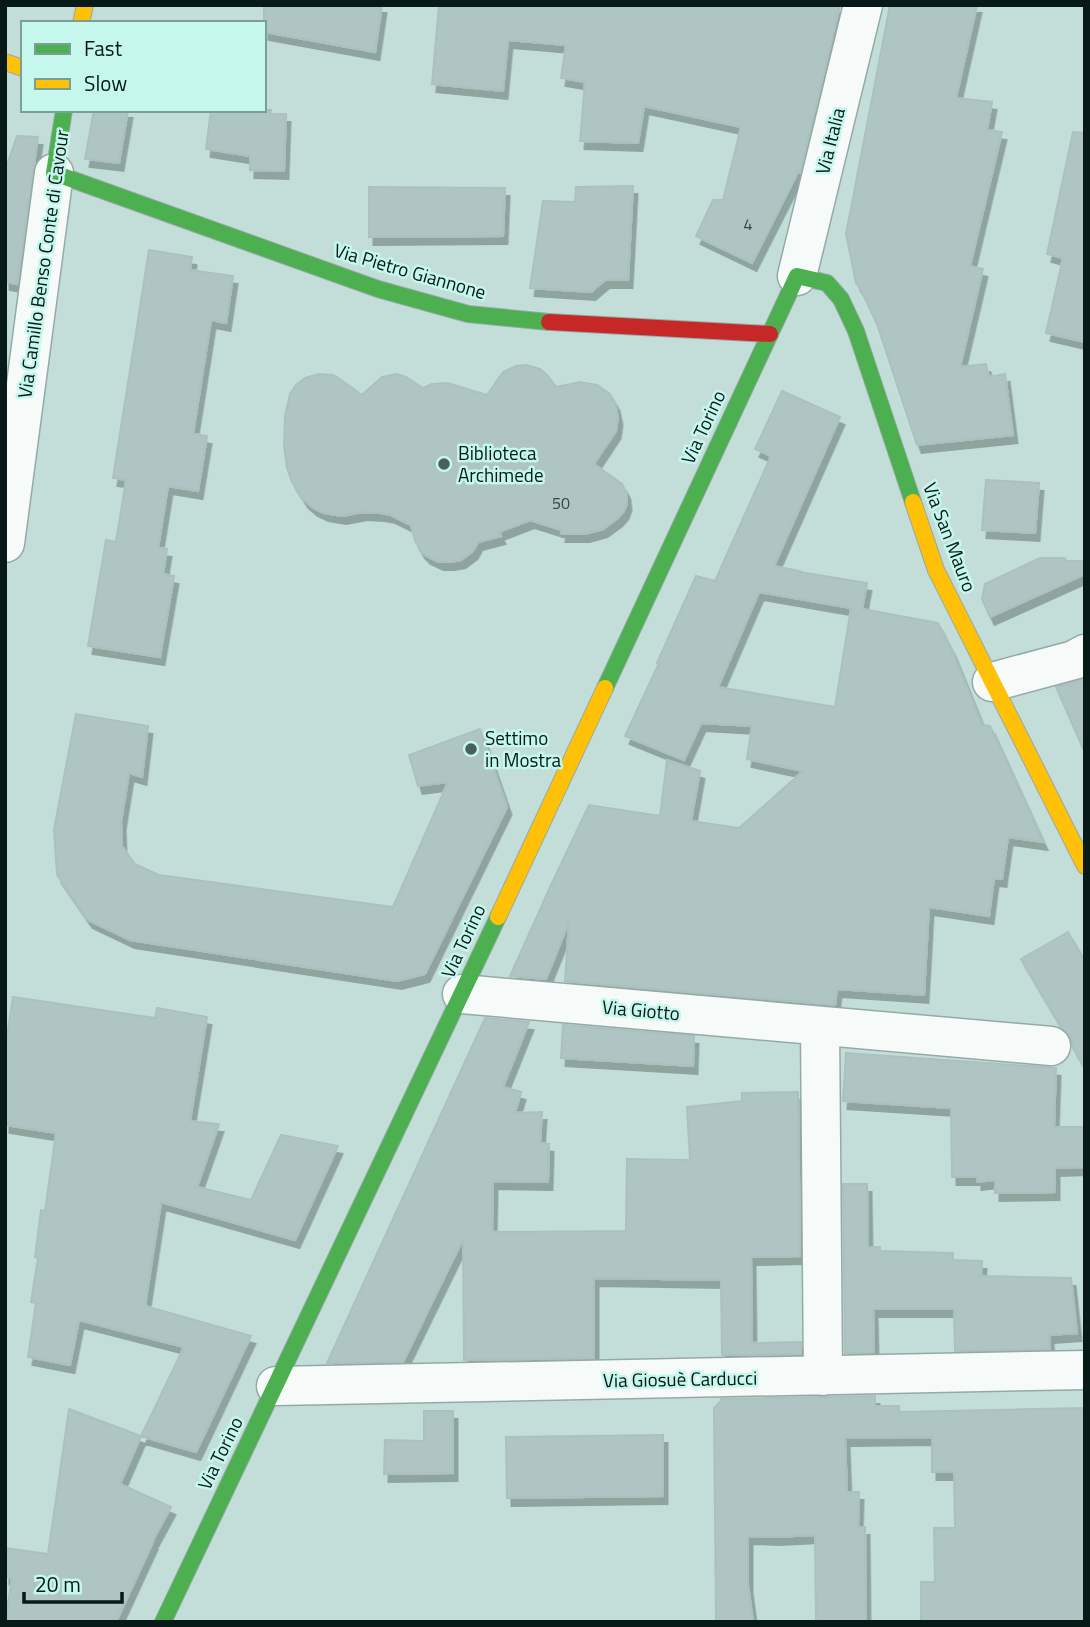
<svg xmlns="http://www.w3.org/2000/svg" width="1090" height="1627" viewBox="0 0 1090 1627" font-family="'Titillium Web',sans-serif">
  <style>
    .building { fill: #afc5c3; stroke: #abc1c0; stroke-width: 2; fill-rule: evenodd; filter: url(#shadow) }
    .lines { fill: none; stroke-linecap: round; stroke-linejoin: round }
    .street-casing { stroke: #95aaa6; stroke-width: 41 }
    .fast-casing { stroke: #95aaa6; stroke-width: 18 }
    .slow-casing { stroke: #95aaa6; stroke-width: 18 }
    .jam-casing { stroke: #95aaa6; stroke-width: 18 }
    .street { stroke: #f6faf9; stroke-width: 38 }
    .fast { stroke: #4caf50; stroke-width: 16 }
    .slow { stroke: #ffc107; stroke-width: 16 }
    .jam { stroke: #c62828; stroke-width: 16 }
    .poi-dot { fill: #495f5b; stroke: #c5f7ed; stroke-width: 2.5 }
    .labels { text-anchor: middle; stroke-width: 5; stroke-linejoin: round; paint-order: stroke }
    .number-label { font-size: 16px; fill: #344845 }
    .street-label { font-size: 19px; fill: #071a17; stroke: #c5f7ed }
    .poi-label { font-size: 19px; fill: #071a17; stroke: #c5f7ed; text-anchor: start }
  </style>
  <defs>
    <filter id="shadow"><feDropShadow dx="4.5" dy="8" stdDeviation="0" flood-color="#0004"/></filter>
  </defs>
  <rect width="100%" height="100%" fill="#c3ded9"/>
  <!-- building -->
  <path class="building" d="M264 5H382L375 52 264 32Z
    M439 5H840L800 173 798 172 752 263 696 236 713 200H723L741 127 644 106 638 143 580 141 585 82 561 78 566 45 508 40 503 91 432 84Z
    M890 5H977L956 98 992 102 987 130 1002 132 970 266 983 269 960 367 986 364 989 377 1005 374 1013 435 917 445 877 324 861 290 856 283 846 234Z
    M94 110H128L119 163 85 159Z
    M211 110H271L270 114H286L284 171 250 170V156L206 149Z
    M1073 132 1085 133V342L1046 333 1063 258 1047 254Z
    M17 136 38 137 17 284 5 282V171Z
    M633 186 628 280H605L591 292 530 288 543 201 575 202 576 187Z
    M369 187 505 188 503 236 369 237Z
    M149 250 192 257 190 270 233 276 226 323 211 320 193 434 207 436 198 491 168 486 158 548 167 549 163 574 174 576 160 657 88 646 106 540 116 542 126 480 113 478Z
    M526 365 540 369 548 376 556 387 580 382 597 385 610 394 615 403 618 417 616 431 594 464 622 484 626 492 627 503 624 511 618 518 603 529 585 534H561L562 530 530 520 499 532 501 536 478 542 473 551 461 560 450 562H439L426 556 421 551 415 541 411 525 391 515 380 513 363 512 342 516 324 513 313 508 304 500 292 482 287 468 284 446 285 416 290 394 296 385 305 378 319 374 333 375 340 379 362 395 382 377 397 374 406 377 423 388 432 384 447 383 487 395 503 372 516 366Z
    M782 391 840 417 774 566 800 571V572L867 583 862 609 938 623 952 651 982 725 990 726 1043 842 1008 837 1002 879 994 878 989 916 929 907 924 995 837 989 835 1005 565 981 569 922 546 979 510 976 551 885 589 805 660 816 667 760 700 771 691 821 739 828 803 771 747 759 752 726 701 723 684 760 625 736 659 663H657L696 576 715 581 771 456 755 449ZM759 592 851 608 835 707 718 687Z
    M986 480 1039 483 1035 533 982 530Z
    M1040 558H1065L1066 561H1085V574L990 617 982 599 985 584Z
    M1085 679V753L1056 687Z
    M76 714 148 726 142 777 129 773 121 822 122 846 135 864 159 875 393 907 448 782 418 786 409 755 480 729 507 807 425 974 397 981 130 940 88 920 57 875 54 829Z
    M1068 932 1085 961V1068L1073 1048 1070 1036 1061 1027 1021 959Z
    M13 997 155 1018 157 1008 207 1017 190 1121 219 1124 197 1187 251 1200 281 1135 338 1146 295 1240 161 1202 145 1306 251 1336 196 1452 141 1436 184 1347 79 1320 70 1365 28 1357 36 1303 31 1302 38 1258 35 1257 41 1210 45 1211 56 1133 5 1125V1049Z
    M485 1018 529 1022 503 1087 521 1092 515 1113 542 1112 540 1143 549 1144 548 1182 493 1181 492 1232 626 1231 627 1159 690 1160 687 1107 742 1101V1093L798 1092 800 1256 751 1257 752 1343 801 1342V1354L722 1355 721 1280 594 1278V1358L464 1360 463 1239 403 1362 327 1363Z
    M563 1025 694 1036 693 1066 561 1058Z
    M846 1053 1056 1068 1054 1127H1085V1167L1055 1168V1192L995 1193V1180L977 1182V1177H952L951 1108 843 1101Z
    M843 1184H867L868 1247H880V1251L953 1253V1260L982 1261 981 1276 1071 1278 1077 1333 1049 1335 1050 1349 955 1351 954 1309H873L874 1352 845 1353Z
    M875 1396V1406H899V1412L1085 1408V1622H921V1582H935L934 1528H955L954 1472H932V1437L845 1438 847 1492H859L858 1527H865L866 1622H816L815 1535 776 1537 748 1536V1585L753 1622H716L714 1408 721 1401V1399Z
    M69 1409 141 1436 120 1484 171 1507 152 1542H153L116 1622H5L12 1578 5 1577V1548L48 1554Z
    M424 1411H453V1473L384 1474 385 1440 424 1441Z
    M663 1435V1496L507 1498 506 1437Z"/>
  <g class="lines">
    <defs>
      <path id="street" d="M797 276 863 5
        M5 543 54 173
        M992 682 1074 660 1085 654
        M462 994 1051 1046
        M820 1026 823 1376
        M276 1386 1085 1370"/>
      <path id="fast" d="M64 110 54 173 378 289 468 314 549 322
        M605 688 797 276 827 283 841 299 856 331 913 502
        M163 1622 498 917"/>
      <path id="slow" d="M81 23 85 5
        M5 62 23 68
        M913 502 936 570 1085 866
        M498 917 605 688"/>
      <path id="jam" d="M549 322 770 334"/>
    </defs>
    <!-- street casing -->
    <use href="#street" class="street-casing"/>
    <!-- fast casing -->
    <use href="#fast" class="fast-casing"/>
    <!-- slow casing -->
    <use href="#slow" class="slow-casing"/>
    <!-- jam casing -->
    <use href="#jam" class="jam-casing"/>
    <!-- street -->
    <use href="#street" class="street"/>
    <!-- fast -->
    <use href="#fast" class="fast"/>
    <!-- slow -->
    <use href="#slow" class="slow"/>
    <!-- jam -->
    <use href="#jam" class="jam"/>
  </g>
  <!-- markers -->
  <g class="poi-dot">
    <circle cx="444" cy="464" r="7"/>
    <circle cx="471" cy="749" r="7"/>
  </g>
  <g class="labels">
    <!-- number labels -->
    <g class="number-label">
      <text x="748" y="230">4</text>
      <text x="561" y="509">50</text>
    </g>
    <!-- street labels -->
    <g class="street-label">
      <text transform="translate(830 141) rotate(-76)" y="7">Via Italia</text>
      <text transform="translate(43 264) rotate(-82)" y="7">Via Camillo Benso Conte di Cavour</text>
      <text transform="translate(410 271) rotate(16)" y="7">Via Pietro Giannone</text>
      <text transform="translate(703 427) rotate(-65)" y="7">Via Torino</text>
      <text transform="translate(950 537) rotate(69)" y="7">Via San Mauro</text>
      <text transform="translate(463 941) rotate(-65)" y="7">Via Torino</text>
      <text transform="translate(641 1010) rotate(5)" y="7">Via Giotto</text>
      <text transform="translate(680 1379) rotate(-1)" y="7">Via Giosuè Carducci</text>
      <text transform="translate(220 1453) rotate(-64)" y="7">Via Torino</text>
    </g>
    <!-- poi labels -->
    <g class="poi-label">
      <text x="458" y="460">Biblioteca<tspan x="458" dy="22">Archimede</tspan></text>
      <text x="485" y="745">Settimo<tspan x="485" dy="22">in Mostra</tspan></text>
    </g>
  </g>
  <!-- border -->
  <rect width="1090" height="1627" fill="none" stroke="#071a17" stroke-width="14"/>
  <!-- legend -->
  <rect x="21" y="21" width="245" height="91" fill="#c5f7ed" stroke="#799f97" stroke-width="2"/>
  <rect x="35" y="44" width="35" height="10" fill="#4caf50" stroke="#799f97" stroke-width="2"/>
  <text x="84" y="56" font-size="21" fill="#071a17">Fast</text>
  <rect x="35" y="79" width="35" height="10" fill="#ffc107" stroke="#799f97" stroke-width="2"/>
  <text x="84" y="91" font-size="21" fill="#071a17">Slow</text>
  <!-- scale -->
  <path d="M24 1592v10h98v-10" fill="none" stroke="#071a17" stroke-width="3.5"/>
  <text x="35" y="1592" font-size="21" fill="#071a17" stroke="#c5f7ed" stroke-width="5" paint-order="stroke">20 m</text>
</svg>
